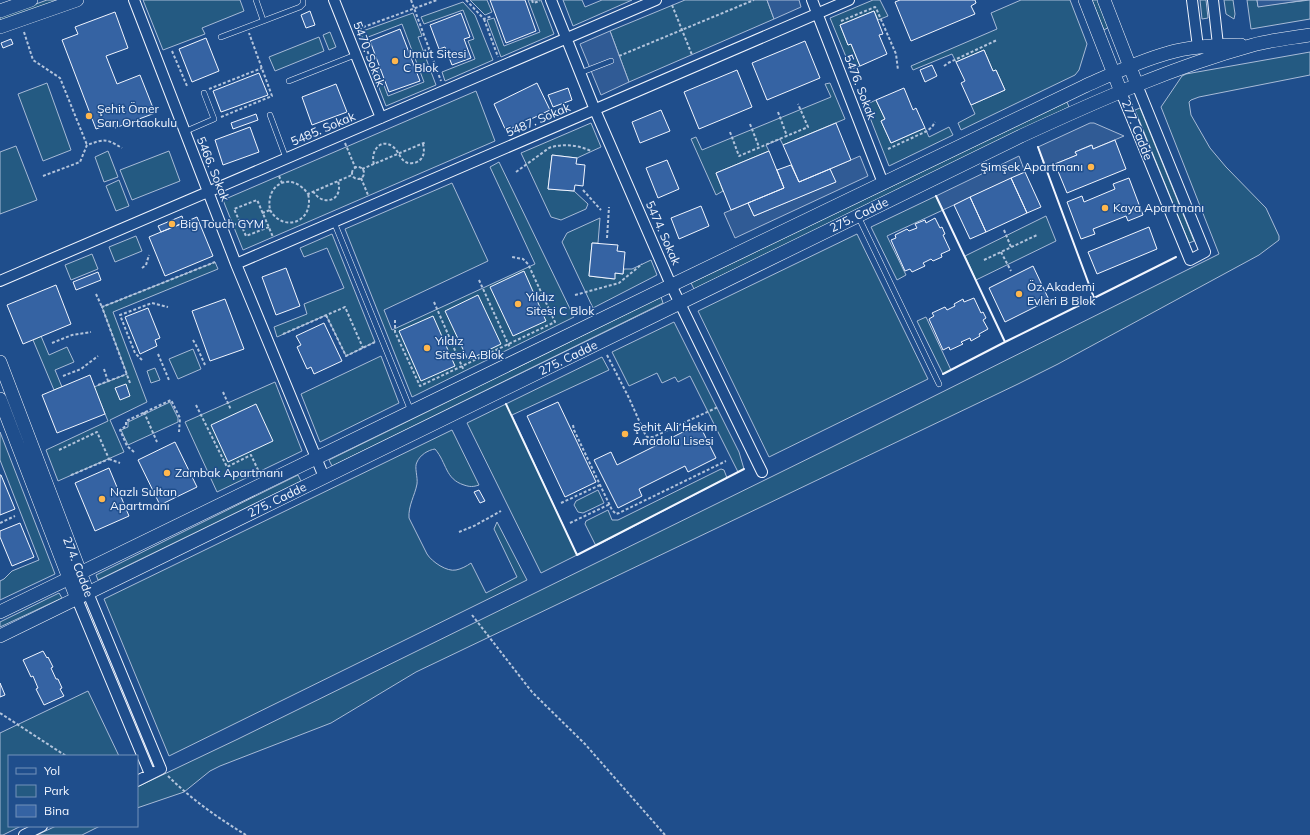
<svg xmlns="http://www.w3.org/2000/svg" width="1310" height="835" viewBox="0 0 1310 835" font-family="Mulish,sans-serif">
  <style>
    .green { fill: #245a82; stroke: #a8bbd7 }
    .parking { fill: #305b95; stroke: #a8bbd7 }
    .building { fill: #3563a3; stroke: #f2f6ff }
    .lines { fill: none; stroke-linecap: round; stroke-linejoin: round }
    .service-casing { stroke: #f2f6ff; stroke-width: 6 }
    .minor-casing { stroke: #f2f6ff; stroke-width: 12 }
    .tertiary-casing { stroke: #f2f6ff; stroke-width: 14 }
    .path { stroke: #b3c4dc; stroke-width: 2; stroke-dasharray: 3 2; stroke-linecap: butt }
    .service { stroke: #1f4e8c; stroke-width: 5 }
    .minor { stroke: #1f4e8c; stroke-width: 10 }
    .tertiary { stroke: #1f4e8c; stroke-width: 13 }
    .wall { stroke: #f2f6ff; stroke-width: 2 }
    .poi-dot { fill: #ffb74d; stroke: #1f4e8c; stroke-width: 1.5 }
    .labels { text-anchor: middle; stroke-width: 3; stroke-linejoin: round; paint-order: stroke }
    .street-label { font-size: 12px; fill: #f2f6ff; stroke: #1f4e8c }
    .poi-label { font-size: 12px; fill: #f2f6ff; stroke: #1f4e8c; text-anchor: start }
  </style>
  <rect width="100%" height="100%" fill="#1f4e8c"/>
  <!-- green -->
  <path class="green" d="M47 0H62L0 22V17Z
    M143 0H240L244 11 202 28 205 34 163 50Z
    M470 0H487L492 12 485 15Z
    M528 0H541L554 34 501 57 487 20 494 18 504 46 540 32Z
    M563 0H582L585 7 602 0H632L573 26Z
    M685 0H767L774 19 629 82 610 31Z
    M873 0H880L888 16 878 20 874 11 840 25 848 45 851 44 860 66 851 69 830 18Z
    M1021 0H1070L1087 44 1079 70 1075 75 961 130 958 123 975 114 971 105 1005 90 996 70 993 71 984 50 956 62 952 54 913 70 911 66 997 29 991 13Z
    M1092 0H1098L1109 27 1104 30Z
    M1200 0H1206L1208 18 1202 19Z
    M1224 0H1233L1235 14 1234 19 1226 14Z
    M1247 0H1257L1258 6 1310 0V19L1251 29Z
    M463 2 475 15 493 60 445 81 442 72 475 59 468 41 474 39 463 10 424 24 421 17Z
    M413 13 422 36 418 37 436 85 386 106 373 72 378 70 388 96 424 82 402 24 363 39 360 32Z
    M330 32 336 47 329 50 323 35Z
    M319 37 324 51 275 71 269 57Z
    M1310 52V75L1199 97 1191 100 1189 102 1191 115 1210 148 1226 167 1266 208 1279 236V240L1259 255 1058 364 1018 384 416 672 331 723 220 766 210 771 184 792 137 808V787L238 739 832 447 1219 254 1161 107 1182 76 1186 74Z
    M47 83 71 150 43 161 18 94Z
    M830 83 845 119 783 145 780 139 766 145 769 151 716 173 723 191 716 195 691 139 696 137 702 150 831 97 825 84Z
    M476 91 495 141 243 250 223 200Z
    M876 100 885 119 881 121 891 143 925 128 929 137 949 127 953 135 889 166 865 105Z
    M1067 102 1069 107 694 289 691 283Z
    M1140 108 1194 241 1189 243 1135 110Z
    M591 123 601 147 577 158 552 155 548 189 574 191 588 204 586 209 561 220 551 217 521 153Z
    M16 146 37 200 0 214V152Z
    M108 151 118 177 104 182 95 157Z
    M169 151 180 181 132 200 120 170Z
    M499 162 574 317 412 397 345 229 452 183 488 261 384 310 392 330 535 264 490 167Z
    M119 180 129 206 116 211 106 186Z
    M936 196 943 210 887 236 906 275 897 280 871 227Z
    M1046 216 1056 241 976 280 965 256Z
    M600 218 598 243H592L589 276 614 279 615 273 623 274 624 269H632L651 260 657 275 593 308 562 242 567 233Z
    M332 234 375 342 346 356 326 315 277 337 274 327 307 314 304 304 344 288 327 248 304 257 300 248Z
    M857 234 928 379 769 457 698 311Z
    M136 236 142 251 115 262 109 247Z
    M92 254 98 269 71 280 65 265Z
    M215 262 218 269 113 312 147 402 110 420 124 452 58 481 46 450 108 421 94 387 127 374 102 307Z
    M661 297 663 303 332 466 329 460Z
    M926 317 951 370 943 374 917 321Z
    M674 322 739 452 744 469 738 472 690 376 678 382 675 377 662 383 657 373 629 386 612 352Z
    M41 336 49 355 67 347 74 362 55 370 62 387 54 390 33 340Z
    M193 349 201 369 178 379 169 359Z
    M381 356 399 403 320 442 301 394Z
    M602 357 609 370 512 415 577 555 541 573 467 423Z
    M155 368 160 380 151 383 147 371Z
    M275 382 302 451 217 492 185 422Z
    M170 402 178 418V422L128 445 121 430 128 427V422Z
    M452 430 479 485C473 487 470 487 464 485 445 479 447 463 435 449 428 450 420 455 417 462 414 467 418 477 417 484 415 495 408 506 409 518L427 554C432 562 447 572 456 570 461 569 467 566 471 563L486 593 517 577 494 529 497 522 527 580 169 756 104 599Z
    M0 432 55 574 0 600V581L4 579 12 571 39 560 0 460Z
    M721 469 724 470 727 478 596 546 585 524 586 521 608 510 612 520H618Z
    M298 475 301 481 98 580 96 575Z
    M598 490 604 503 583 513 578 512 574 505 576 501Z
    M59 593 62 598 0 627V622Z
    M88 691 119 756H9V826H21L3 835H0V733Z
    M56 826H100L82 835H37Z"/>
  <!-- parking -->
  <path class="parking" d="M767 0H799L801 7 774 19Z
    M1257 0H1306L1258 7Z
    M610 31 629 82 601 95 580 44Z
    M1090 123H1094L1124 136 1093 149 1091 145 1075 152 1077 155 1045 168 1038 147Z
    M860 156 868 176 735 238 724 213 748 203 754 216 835 182 830 169Z
    M1019 156 1025 172 943 210 936 196Z"/>
  <!-- building -->
  <path class="building" d="M490 0H525L536 31 506 43Z
    M900 0H975L976 3 971 6 975 14 911 41 895 2Z
    M310 11 315 25 306 28 301 15Z
    M874 11 883 34 879 35 887 54 860 66 851 44 848 45 840 25Z
    M115 12 128 48 106 56 117 84 140 75 155 113 115 128 113 123 96 129 62 40 78 34 75 27Z
    M461 13 470 37 464 39 471 58 452 65 445 47 439 49 430 25Z
    M400 29 420 81 389 92 370 41Z
    M206 38 219 71 192 82 179 49Z
    M11 39 13 44 3 48 1 43Z
    M805 41 820 78 767 100 752 63Z
    M984 50 993 71 996 70 1005 90 971 105 961 83 965 81 956 62Z
    M932 65 937 76 925 82 920 70Z
    M737 70 752 107 699 129 684 92Z
    M259 73 268 95 221 112 213 91Z
    M537 83 550 110 506 131 494 104Z
    M336 84 347 112 312 125 302 97Z
    M568 88 572 100 553 107 548 95Z
    M904 88 913 110 916 108 925 128 891 143 881 121 885 119 876 100Z
    M661 110 670 131 640 143 632 122Z
    M256 114 258 120 233 129 231 123Z
    M836 123 851 160 799 182 783 145Z
    M250 127 259 152 223 165 215 140Z
    M1115 140 1126 169 1067 193 1055 164 1077 155 1075 152 1092 145 1093 149Z
    M769 151 784 188 731 210 716 173Z
    M552 155 577 158 576 164 585 165 583 186 575 185 574 191 548 189Z
    M667 160 679 189 658 198 646 168Z
    M791 165 799 182 830 169 836 182 754 216 748 203 784 188 777 170Z
    M1025 172 1041 207 1027 213 1011 178Z
    M1011 178 1027 213 986 232 970 197Z
    M1129 178 1143 215 1128 221 1126 216 1093 229 1095 234 1081 239 1067 202 1082 196 1084 202 1115 189 1113 184Z
    M970 197 986 232 970 239 954 205Z
    M701 206 709 226 679 239 671 218Z
    M182 216 184 223 161 232 158 226Z
    M197 217 213 256 165 276 149 237Z
    M935 218 940 228 942 227 945 234 943 235 950 250 941 254 942 257 933 261 931 259 923 263 925 266 912 272 910 269 905 271 891 240 896 238 895 235 907 229 909 231 917 228 915 224 925 220 926 223Z
    M1149 227 1157 249 1097 274 1088 252Z
    M592 243 618 245 617 251 625 252 623 274 615 273V279L589 276Z
    M1033 266 1049 300 1005 322 989 288Z
    M286 268 300 306 276 315 262 277Z
    M524 271 546 321 513 336 490 287Z
    M98 272 101 280 76 290 73 282Z
    M56 285 71 324 23 344 7 305Z
    M478 295 501 344 468 360 445 311Z
    M974 298 981 313 983 312 986 318 983 320 988 329 979 334 980 336 971 341 970 338 961 342 963 344 950 350 949 347 943 350 929 319 934 316 932 313 945 307 947 310 955 306 954 304 963 299 964 302Z
    M225 299 244 349 210 361 192 311Z
    M148 308 160 338 155 340 157 346 140 354 125 317Z
    M433 316 455 366 421 381 399 331Z
    M324 323 342 361 314 374 311 367 307 369 297 347 301 345 296 336Z
    M90 375 105 414 57 433 42 395Z
    M126 384 130 396 120 400 115 388Z
    M558 402 596 482 565 497 527 416Z
    M256 404 273 441 228 462 211 425Z
    M699 424 716 458 688 472 685 466 639 489 642 496 618 508 594 460 611 452 617 465Z
    M175 442 197 487 160 505 138 460Z
    M109 468 129 516 95 531 75 483Z
    M0 475H1L15 509 0 515Z
    M479 490 485 501 480 503 474 492Z
    M20 523 34 557 12 566 0 537V531Z
    M43 651 47 658 48 657 53 667 51 668 56 679H58L62 688 60 689 64 696 44 705 36 689 38 688 33 676 31 677 23 660Z
    M0 683 5 695 0 697Z"/>
  <g class="lines">
    <defs>
      <path id="service" d="M256 0 263 20
        M221 37 300 7 303 4V0
        M580 73 611 61
        M289 81 355 55
        M270 115 286 158
        M184 132 214 119 204 93
        M858 216 939 384
        M334 222 411 411"/>
      <path id="minor" d="M134 0 236 264 324 477
        M334 0 381 118
        M551 0 595 110 671 285 762 472
        M812 0 883 183
        M1192 0 1198 47
        M1213 0 1218 45
        M1121 92 1190 260 1205 252 1137 85
        M236 264 849 0
        M0 281 656 0
        M88 593 161 769 137 781
        M77 599 150 774
        M24 835 42 826"/>
      <path id="tertiary" d="M1085 0 1121 92
        M1104 0 1137 85
        M0 11 31 0
        M0 27 77 0
        M0 362 88 593
        M0 399 77 599
        M0 612 651 295 1085 86C1112 74 1139 61 1168 53 1191 46 1216 45 1241 45
        M0 636 1021 136C1097 101 1173 67 1253 45 1271 40 1291 38 1310 35"/>
    </defs>
    <!-- service casing -->
    <use href="#service" class="service-casing"/>
    <!-- minor casing -->
    <use href="#minor" class="minor-casing"/>
    <!-- tertiary casing -->
    <use href="#tertiary" class="tertiary-casing"/>
    <!-- path -->
    <path class="path" d="M411 0 441 81
      M466 0 484 19 492 16
      M532 0 533 3 540 1
      M672 5 692 55
      M484 19 498 57
      M841 21 875 7 876 8 896 54 898 70
      M24 32 33 60 60 78 87 145
      M172 51 187 86
      M414 55 429 49
      M619 56 754 0
      M944 66 948 63 997 40
      M374 68 360 32 361 28 437 0
      M209 89 262 68
      M778 112 787 136
      M221 117 272 96 249 33
      M750 124 759 147
      M730 132 739 156 808 127 798 104
      M345 143 355 167
      M888 149 927 131 932 127 935 122
      M374 164C370 152 380 138 392 146 401 152 400 165 413 163 416 163 419 161 421 159 425 154 424 149 423 144
      M352 173a6 6 0 1 1 12 0a6 6 0 1 1-12 0Z
      M362 169 426 142
      M516 172 549 148C563 143 578 145 591 151
      M43 176 80 162 87 145C105 139 105 138 122 148
      M279 176 282 183
      M361 178 368 195
      M583 190 601 210
      M313 191C323 208 344 200 338 181
      M270 210C284 234 315 221 308 194
      M262 213 270 210C265 183 292 171 308 194L352 175
      M233 225 239 223
      M269 227 246 236 234 209 257 200 258 202 273 237
      M1004 230 1011 247
      M607 238 609 207
      M1001 252 1011 271
      M984 260 1037 235
      M142 268 146 265 149 255
      M479 280 510 348
      M96 294 102 307
      M575 295 619 283 642 264
      M434 302 464 371
      M326 315 346 356 375 342
      M395 320V332L420 386 555 322 528 264 523 259 512 257
      M283 334 345 307 363 348
      M193 340 197 347 205 365
      M52 343 72 335 91 332
      M158 354 169 380
      M607 355 629 398 645 434 647 437H653L718 407
      M142 360 135 353 120 315 152 303 168 307
      M104 369 108 381
      M63 376 81 369 98 356
      M130 383 102 307 215 262
      M98 385 127 374
      M223 392 231 410
      M196 405 227 467 251 455 259 472
      M144 412 157 442
      M573 425 574 430 612 510 616 514 619 513 726 461
      M59 450 97 432 109 459 69 476
      M134 452 127 446 120 430 126 426V421L171 400 180 418 179 432
      M109 459 120 463
      M561 503 600 485
      M0 523 15 516
      M570 523 610 504
      M459 532 474 526 501 511
      M472 615 532 692 585 744 665 835
      M0 713 66 756
      M168 776C191 799 218 818 246 835"/>
    <!-- service -->
    <use href="#service" class="service"/>
    <!-- minor -->
    <use href="#minor" class="minor"/>
    <!-- tertiary -->
    <use href="#tertiary" class="tertiary"/>
    <!-- wall -->
    <path class="wall" d="M936 196 1005 342 943 374
      M1094 298 1176 257
      M1005 342 1094 298 1038 147
      M506 404 577 555 744 469"/>
  </g>
  <!-- markers -->
  <g class="poi-dot">
    <circle cx="395" cy="61" r="4"/>
    <circle cx="89" cy="116" r="4"/>
    <circle cx="1091" cy="167" r="4"/>
    <circle cx="1105" cy="208" r="4"/>
    <circle cx="172" cy="224" r="4"/>
    <circle cx="1019" cy="294" r="4"/>
    <circle cx="518" cy="304" r="4"/>
    <circle cx="427" cy="348" r="4"/>
    <circle cx="625" cy="434" r="4"/>
    <circle cx="167" cy="473" r="4"/>
    <circle cx="102" cy="499" r="4"/>
  </g>
  <g class="labels">
    <!-- street labels -->
    <g class="street-label">
      <text transform="translate(369 54) rotate(69)" y="4">5470. Sokak</text>
      <text transform="translate(860 87) rotate(69)" y="4">5476. Sokak</text>
      <text transform="translate(538 120) rotate(-23)" y="4">5487. Sokak</text>
      <text transform="translate(323 129) rotate(-23)" y="4">5485. Sokak</text>
      <text transform="translate(1137 130) rotate(68)" y="4">277. Cadde</text>
      <text transform="translate(213 169) rotate(68)" y="4">5466. Sokak</text>
      <text transform="translate(859 215) rotate(-26)" y="4">275. Cadde</text>
      <text transform="translate(663 233) rotate(66)" y="4">5474. Sokak</text>
      <text transform="translate(568 358) rotate(-26)" y="4">275. Cadde</text>
      <text transform="translate(277 500) rotate(-26)" y="4">275. Cadde</text>
      <text transform="translate(78 567) rotate(69)" y="4">274. Cadde</text>
    </g>
    <!-- poi labels -->
    <g class="poi-label">
      <text x="403" y="58">Umut Sitesi<tspan x="403" dy="14">C Blok</tspan></text>
      <text x="97" y="113">Şehit Ömer<tspan x="97" dy="14">Sarı Ortaokulu</tspan></text>
      <text x="1083" y="171" text-anchor="end">Şimşek Apartmanı</text>
      <text x="1113" y="212">Kaya Apartmanı</text>
      <text x="180" y="228">Big Touch GYM</text>
      <text x="1027" y="291">Öz Akademi<tspan x="1027" dy="14">Evleri B Blok</tspan></text>
      <text x="526" y="301">Yıldız<tspan x="526" dy="14">Sitesi C Blok</tspan></text>
      <text x="435" y="345">Yıldız<tspan x="435" dy="14">Sitesi A Blok</tspan></text>
      <text x="633" y="431">Şehit Ali Hekim<tspan x="633" dy="14">Anadolu Lisesi</tspan></text>
      <text x="175" y="477">Zambak Apartmanı</text>
      <text x="110" y="496">Nazlı Sultan<tspan x="110" dy="14">Apartmanı</tspan></text>
    </g>
  </g>
  <!-- legend -->
  <rect x="8" y="755" width="130" height="72" fill="#1f4e8c" stroke="#7391ba"/>
  <rect x="16" y="768" width="20" height="6" fill="#1f4e8c" stroke="#7391ba"/>
  <text x="44" y="775" font-size="12" fill="#f2f6ff">Yol</text>
  <rect x="16" y="785" width="20" height="12" fill="#245a82" stroke="#7391ba"/>
  <text x="44" y="795" font-size="12" fill="#f2f6ff">Park</text>
  <rect x="16" y="805" width="20" height="12" fill="#3563a3" stroke="#7391ba"/>
  <text x="44" y="815" font-size="12" fill="#f2f6ff">Bina</text>
</svg>
